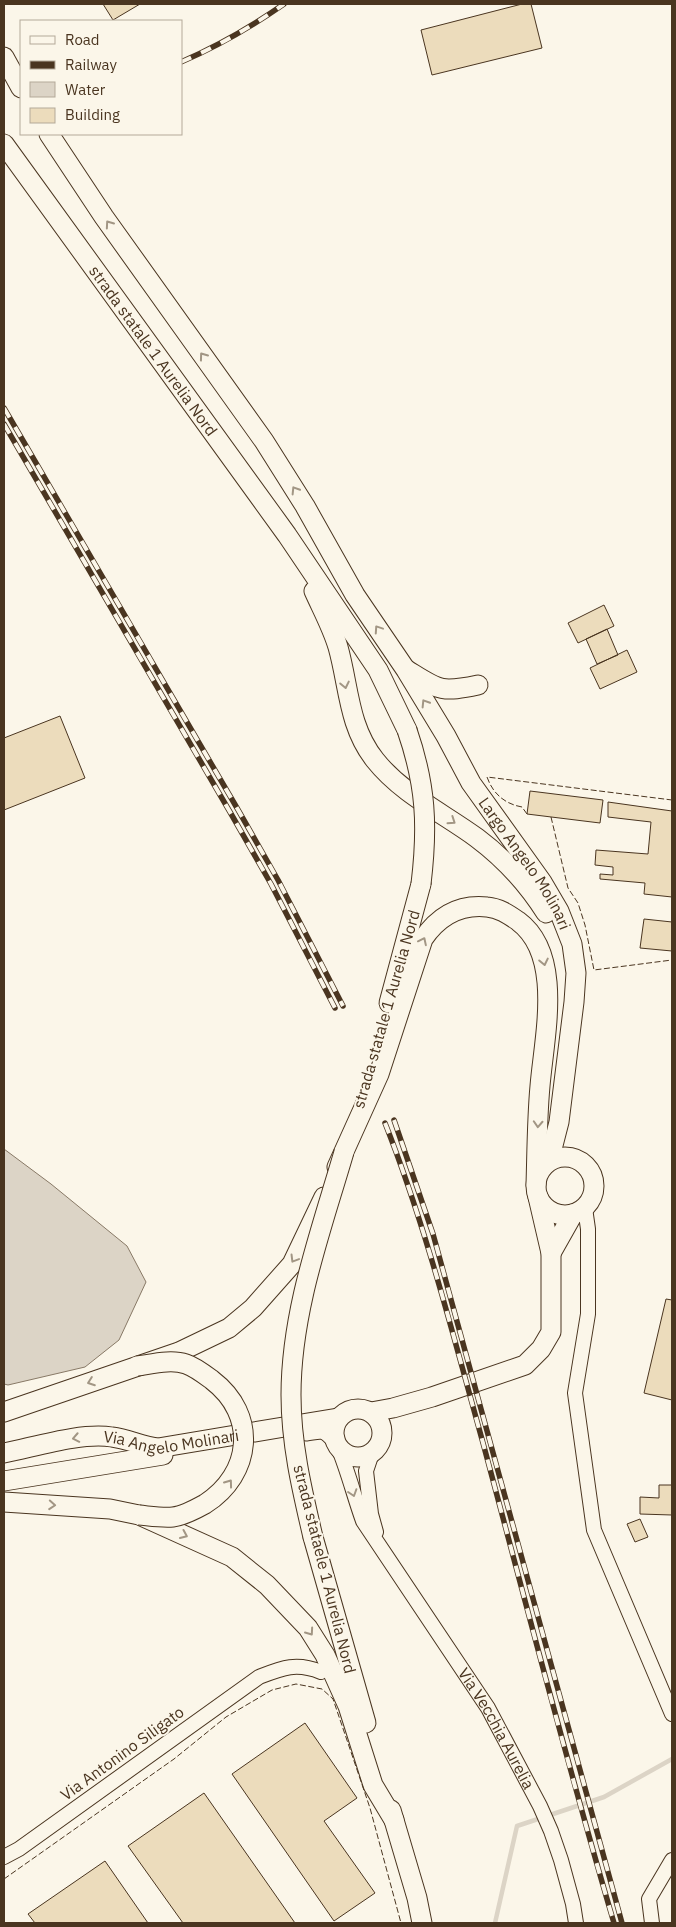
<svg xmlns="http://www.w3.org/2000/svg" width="676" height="1927" viewBox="0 0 676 1927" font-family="'IBM Plex Sans',sans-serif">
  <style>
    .water { fill: #dcd4c6; stroke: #887966 }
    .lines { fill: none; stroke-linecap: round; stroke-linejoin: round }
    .stream { stroke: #dcd4c6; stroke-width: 4.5 }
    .building { fill: #ecdcbc; stroke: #4a3520 }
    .street-casing { stroke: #4a3520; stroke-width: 16 }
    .secondary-casing { stroke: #4a3520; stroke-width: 21 }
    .street { stroke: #fbf6e9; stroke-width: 14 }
    .secondary { stroke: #fbf6e9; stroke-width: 19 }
    .rail-casing { stroke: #4a3520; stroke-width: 5.5 }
    .rail { stroke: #fbf6e9; stroke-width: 4; stroke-dasharray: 11; stroke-linecap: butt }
    .secondary-bridge-casing { stroke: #4a3520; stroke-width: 21; stroke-linecap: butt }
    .secondary-bridge { stroke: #fbf6e9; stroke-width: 19 }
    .fence { stroke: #4a3520; stroke-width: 1; stroke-dasharray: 6 2.5; stroke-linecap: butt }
    .oneway { stroke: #a29684 }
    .labels { text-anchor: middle; stroke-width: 4; stroke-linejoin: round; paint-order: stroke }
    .street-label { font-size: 16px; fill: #4a3520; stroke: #fbf6e9 }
  </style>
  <rect width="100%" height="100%" fill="#fbf6e9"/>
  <!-- water -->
  <path class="water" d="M4 1149 51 1184 127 1246 146 1282 119 1340 85 1367 8 1385 4 1384Z"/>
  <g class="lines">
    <!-- stream -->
    <path class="stream" d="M495 1923 517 1826 604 1797 672 1759"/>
  </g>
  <!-- building -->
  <path class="building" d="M103 4H140L113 20Z
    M522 4H531L542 48 432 75 421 30Z
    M604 605 614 626 578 643 568 623Z
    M607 629 618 655 597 664 586 639Z
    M627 650 637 672 600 689 590 668Z
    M60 716 85 778 4 810V738Z
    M530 791 603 800 600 823 527 814Z
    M608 802 672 811V897L644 894 645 883 600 879V874L613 875V867L595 865 596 850 648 854 651 822 608 817Z
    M644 919 672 922V951L640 948Z
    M666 1299 672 1300V1400L644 1393Z
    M659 1485H672V1515L640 1514V1497L659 1498Z
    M640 1519 648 1537 635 1542 627 1524Z
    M305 1723 357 1798 324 1821 375 1893 334 1921 232 1774Z
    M204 1793 295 1923H183L128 1846Z
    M105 1861 148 1923H35L28 1914Z"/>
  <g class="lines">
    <defs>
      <g id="street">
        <path d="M585 1208 588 1229V1314L575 1393 594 1530 672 1714"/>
        <path id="s1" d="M338 1447C348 1471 354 1496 363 1521L488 1708 540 1806 551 1831 561 1860 573 1904 576 1923"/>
        <path d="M372 1453 366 1471 371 1514 376 1532"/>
        <path d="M4 1857 19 1849 259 1677C282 1668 296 1662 321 1672"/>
        <path d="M652 1923 649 1899 672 1860"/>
      </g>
      <g id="secondary">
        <path d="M4 57 21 88"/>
        <path id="s2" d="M49 134 104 217 264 441 305 506 355 595 406 670 446 736 471 783 542 882 559 911 572 944 576 973 574 1002 559 1122 549 1161"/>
        <path id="s3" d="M4 144 287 535 378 670 407 730"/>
        <path d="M314 591C322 609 332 627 338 647 349 686 348 726 375 760 402 794 443 813 477 838 505 859 527 883 546 913"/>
        <path d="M407 670C439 690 440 693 478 685"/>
        <path d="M389 1003 421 884"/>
        <circle cx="565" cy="1186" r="29"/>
        <path d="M337 1167 379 1074 423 939C438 917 459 904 487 907 499 908 508 914 518 921 564 955 544 1037 540 1086 537 1119 537 1152 536 1185"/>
        <path d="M551 1253 573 1214"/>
        <circle cx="358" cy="1433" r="24"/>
        <path d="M4 1412 179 1352 229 1328 253 1308 292 1264 324 1197"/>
        <path d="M371 1412 393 1408 432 1397 525 1365 541 1349 551 1332V1253L538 1197"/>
        <path d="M306 1431C321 1429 324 1426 335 1439"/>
        <path id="s4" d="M4 1453C35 1447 81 1432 112 1437 128 1439 142 1446 158 1448L338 1418"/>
        <path d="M4 1481 163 1455"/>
        <path d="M4 1502 110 1509 139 1515 232 1557 267 1585 308 1628 325 1655 348 1706 373 1785 394 1820"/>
        <path d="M313 1537 366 1723"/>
        <path d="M391 1810 417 1898 422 1923"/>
      </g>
    </defs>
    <!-- street casing -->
    <use href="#street" class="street-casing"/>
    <!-- secondary casing -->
    <use href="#secondary" class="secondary-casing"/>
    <!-- street -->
    <use href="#street" class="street"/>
    <!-- secondary -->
    <use href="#secondary" class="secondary"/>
    <defs>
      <path id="rail" d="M181 62C218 46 251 27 284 4
        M4 408 237 808 278 880 343 1006
        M4 424 230 812 271 884 335 1008
        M394 1120 433 1234 622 1923
        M385 1123C426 1227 453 1335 483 1443 526 1603 567 1764 614 1923"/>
    </defs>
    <!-- rail casing -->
    <use href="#rail" class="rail-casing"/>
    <!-- rail -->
    <use href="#rail" class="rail"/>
    <defs>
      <path id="secondary-bridge" d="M407 730C426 785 428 826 421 884
        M137 1366C152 1364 171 1359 186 1364 195 1367 204 1374 212 1380 258 1415 252 1474 205 1504 196 1509 183 1516 173 1517 162 1518 150 1516 139 1515
        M313 1537C302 1490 291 1444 291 1395 291 1311 321 1231 344 1152"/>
    </defs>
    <!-- secondary-bridge casing -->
    <use href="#secondary-bridge" class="secondary-bridge-casing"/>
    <!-- secondary-bridge -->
    <use href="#secondary-bridge" class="secondary-bridge"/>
    <!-- fence -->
    <path class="fence" d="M527 814 522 807C505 804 493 794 487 777L672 800
      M551 817 568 888 578 903 585 925 594 970 672 960
      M4 1879 174 1759 226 1717 272 1690 296 1684 322 1689 333 1699 370 1808 401 1923"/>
  </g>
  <!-- one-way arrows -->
  <defs><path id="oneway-chevron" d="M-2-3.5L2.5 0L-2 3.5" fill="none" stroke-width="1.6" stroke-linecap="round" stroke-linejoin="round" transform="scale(1.25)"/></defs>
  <g class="oneway">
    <use href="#oneway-chevron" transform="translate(109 224) rotate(-125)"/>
    <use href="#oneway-chevron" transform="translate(203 356) rotate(-126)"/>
    <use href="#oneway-chevron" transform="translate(295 490) rotate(-122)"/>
    <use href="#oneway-chevron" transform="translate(378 629) rotate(-124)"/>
    <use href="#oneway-chevron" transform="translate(345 685) rotate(78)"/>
    <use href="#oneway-chevron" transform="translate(425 703) rotate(-122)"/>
    <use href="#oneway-chevron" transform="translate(452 821) rotate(34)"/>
    <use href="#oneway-chevron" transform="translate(423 941) rotate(-64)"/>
    <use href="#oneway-chevron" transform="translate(544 962) rotate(78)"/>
    <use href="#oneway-chevron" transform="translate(538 1124) rotate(93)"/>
    <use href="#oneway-chevron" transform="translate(294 1259) rotate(121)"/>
    <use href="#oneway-chevron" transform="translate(91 1382) rotate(160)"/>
    <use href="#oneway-chevron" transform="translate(76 1438) rotate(169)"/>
    <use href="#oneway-chevron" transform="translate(229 1483) rotate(-54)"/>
    <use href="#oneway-chevron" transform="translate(353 1493) rotate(72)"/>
    <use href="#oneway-chevron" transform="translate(52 1505) rotate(4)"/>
    <use href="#oneway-chevron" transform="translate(184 1535) rotate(24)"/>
    <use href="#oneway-chevron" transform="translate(310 1632) rotate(55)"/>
  </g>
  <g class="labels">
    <!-- street labels -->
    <g class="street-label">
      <text dy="6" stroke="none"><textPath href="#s3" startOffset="255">strada statale 1 Aurelia Nord</textPath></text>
      <text dy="6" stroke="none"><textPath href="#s2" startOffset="872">Largo Angelo Molinari</textPath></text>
      <text transform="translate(386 1009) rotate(-74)" y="6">strada statale 1 Aurelia Nord</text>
      <text dy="6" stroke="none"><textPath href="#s4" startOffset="170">Via Angelo Molinari</textPath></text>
      <text transform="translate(325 1569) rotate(76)" y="6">strada stataele 1 Aurelia Nord</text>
      <text dy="6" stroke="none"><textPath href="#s1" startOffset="325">Via Vecchia Aurelia</textPath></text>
      <text transform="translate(122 1753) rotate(-36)" y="6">Via Antonino Siligato</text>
    </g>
  </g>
  <!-- border -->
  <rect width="676" height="1927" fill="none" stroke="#4a3520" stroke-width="10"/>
  <!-- legend -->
  <rect x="20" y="20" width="162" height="115" fill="#fbf6e9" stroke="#b4a999"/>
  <rect x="30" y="36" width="25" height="8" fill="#fbf6e9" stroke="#b4a999"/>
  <text x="65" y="45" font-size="15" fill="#4a3520">Road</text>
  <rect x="30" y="61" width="25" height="8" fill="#4a3520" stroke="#b4a999"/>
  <text x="65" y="70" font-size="15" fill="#4a3520">Railway</text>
  <rect x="30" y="82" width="25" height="15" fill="#dcd4c6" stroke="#b4a999"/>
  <text x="65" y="95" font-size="15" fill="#4a3520">Water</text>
  <rect x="30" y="108" width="25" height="15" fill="#ecdcbc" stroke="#b4a999"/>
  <text x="65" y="120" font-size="15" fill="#4a3520">Building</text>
</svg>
